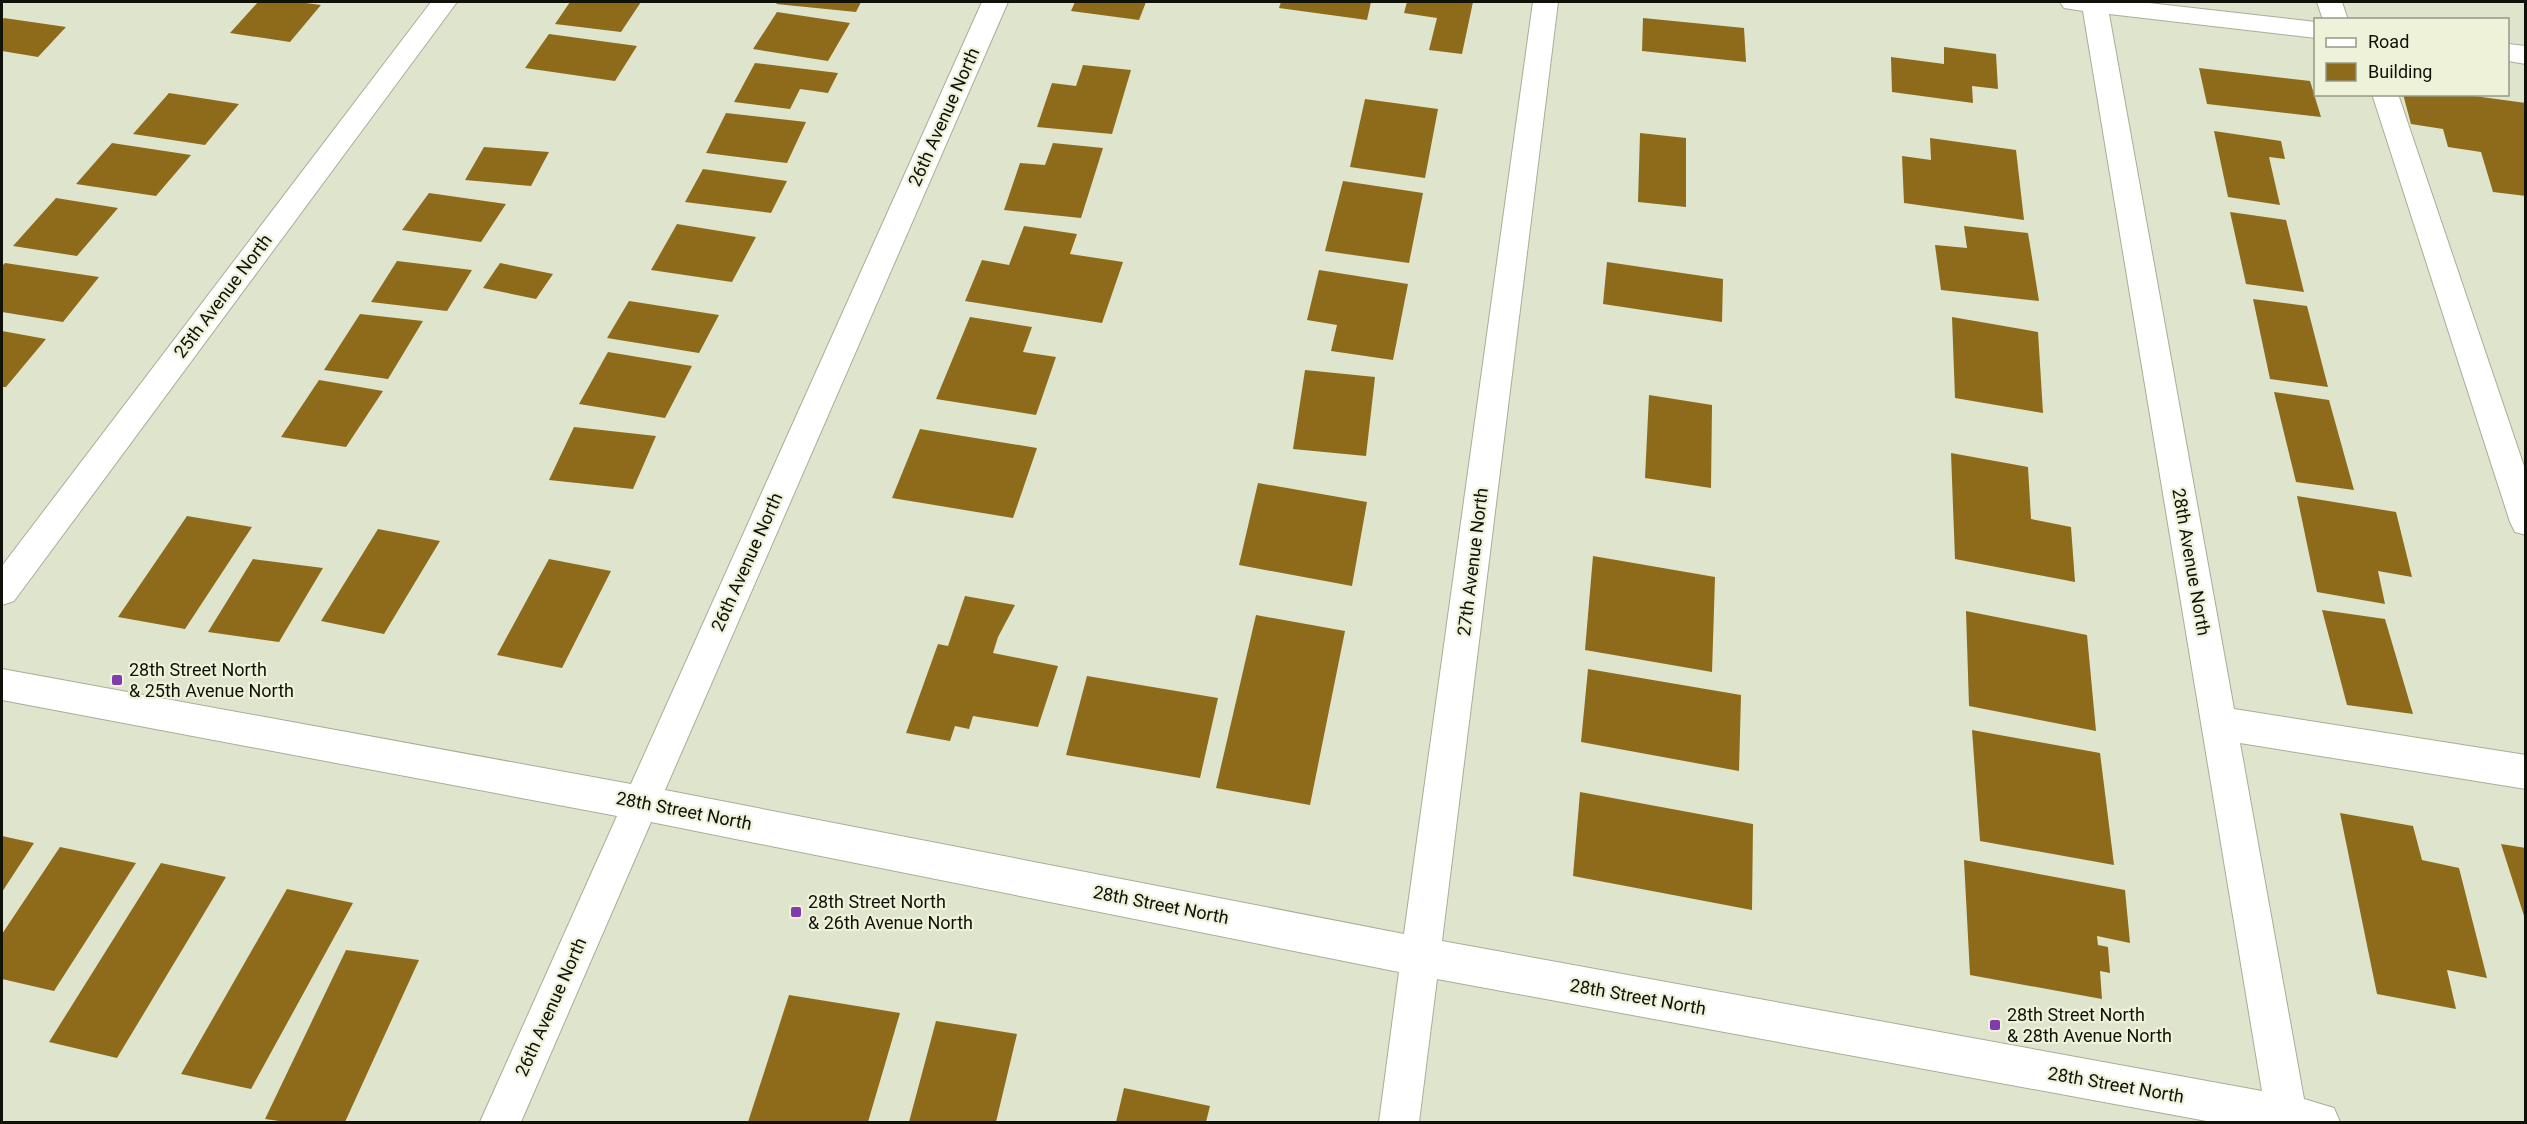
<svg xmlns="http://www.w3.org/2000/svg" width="2527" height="1124" viewBox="0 0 2527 1124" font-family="Roboto,sans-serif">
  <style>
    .building { fill: #8d6b1a }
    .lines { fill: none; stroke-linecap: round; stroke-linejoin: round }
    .minor-casing { stroke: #a9ad96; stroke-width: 2 }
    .minor { fill: #fff; fill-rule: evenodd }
    .poi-dot { fill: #823bae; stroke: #edf2d9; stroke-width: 2 }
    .labels { text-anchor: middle; stroke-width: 4.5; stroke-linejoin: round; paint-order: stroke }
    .street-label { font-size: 18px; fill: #10120a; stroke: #edf2d9 }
    .poi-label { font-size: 18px; fill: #10120a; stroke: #edf2d9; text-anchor: start }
  </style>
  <rect width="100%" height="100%" fill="#dfe5cc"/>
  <!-- building -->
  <path class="building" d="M258 2H298L321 5 290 42 230 33Z
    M570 2H641L621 32 555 24Z
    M778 2H861L856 12 776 4Z
    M1075 2H1146L1139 20 1071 11Z
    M1281 2H1371L1367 20 1279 8Z
    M1407 2H1473L1462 54 1429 50 1437 18 1404 13Z
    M777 12 850 23 828 61 753 49Z
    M4 18 66 27 38 57 2 51V20Z
    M1643 18 1744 28 1746 62 1642 51Z
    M549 34 637 46 615 81 525 68Z
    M1944 47 1996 54 1998 89 1972 86 1973 103 1892 92 1891 57 1944 64Z
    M755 63 838 73 828 93 800 89 790 109 734 102Z
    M1083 65 1131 70 1112 134 1037 127 1052 83 1076 86Z
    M2199 68 2310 81 2321 117 2207 104Z
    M169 93 239 104 205 145 133 134Z
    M2403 94H2459L2526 103V196L2493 192 2481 152 2448 147 2443 129 2411 124Z
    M1365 99 1438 109 1425 178 1350 167Z
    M726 113 806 122 787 163 706 153Z
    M2214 131 2281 141 2285 159 2269 157 2280 205 2228 197Z
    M1640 133 1686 138V207L1638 202Z
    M1930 138 2016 150 2024 220 1904 203 1902 156 1931 160Z
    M112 143 191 155 156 196 76 184Z
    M1053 143 1103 148 1081 218 1004 210 1020 163 1045 165Z
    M484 147 549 152 531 186 465 180Z
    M703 169 787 181 771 213 685 202Z
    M1343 181 1423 193 1409 263 1325 251Z
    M429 193 506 204 481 242 402 230Z
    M56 198 118 208 77 256 13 246Z
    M2230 212 2286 220 2304 292 2246 284Z
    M677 224 756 237 732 282 651 270Z
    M1024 226 1077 234 1070 254 1123 262 1102 323 965 301 982 260 1009 265Z
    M1964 226 2028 233 2039 301 1941 290 1935 245 1967 248Z
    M397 261 472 270 447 311 371 302Z
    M1607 262 1723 279 1722 322 1603 304Z
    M5 263 99 277 63 322 2 312V266Z
    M500 263 553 274 536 299 483 288Z
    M1319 270 1408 284 1393 360 1331 351 1337 325 1307 320Z
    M2253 299 2307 306 2328 387 2270 379Z
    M629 301 719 315 699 353 607 338Z
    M360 314 423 321 388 379 324 370Z
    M970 317 1032 327 1023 352 1056 357 1036 415 936 399Z
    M1952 317 2038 332 2043 413 1955 398Z
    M2 331 46 339 6 387H2Z
    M608 352 692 366 665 418 579 404Z
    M1305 370 1375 377 1366 456 1293 449Z
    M319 380 383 391 346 447 281 437Z
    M2274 392 2329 400 2354 490 2296 482Z
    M1649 395 1712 405 1711 488 1645 478Z
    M574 427 656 436 633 489 549 480Z
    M920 429 1037 448 1013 518 892 498Z
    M1951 453 2028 467 2031 519 2071 527 2075 582 1955 559Z
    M1258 483 1367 502 1352 586 1239 565Z
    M2297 496 2396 512 2412 577 2378 571 2385 604 2317 592Z
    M187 516 252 527 185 629 118 617Z
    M378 529 440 541 384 634 321 621Z
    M1593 556 1715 577 1712 672 1585 650Z
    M253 559 323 568 279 642 208 632Z
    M549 559 611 571 562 668 497 655Z
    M965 596 1015 605 998 637 993 653 1058 666 1038 727 973 716 969 729 955 726 950 741 906 733 938 644 948 646Z
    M2322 610 2385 619 2413 714 2347 705Z
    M1966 611 2087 635 2096 731 1969 706Z
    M1256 615 1345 631 1310 805 1216 788Z
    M1588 669 1741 695 1739 771 1581 742Z
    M1087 676 1218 698 1200 778 1066 755Z
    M1972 730 2100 753 2114 865 1980 841Z
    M1580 792 1753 824 1752 910 1573 876Z
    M2340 813 2413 826 2422 860 2459 868 2487 978 2447 970 2456 1009 2377 994Z
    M2 836 34 843 2 892Z
    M2501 844 2526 848V919H2525Z
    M60 847 136 863 54 991 2 979V934Z
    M1964 860 2125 890 2130 943 2097 936 2098 945 2108 947 2110 973 2100 971 2102 999 1970 975Z
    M161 863 226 877 117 1058 49 1042Z
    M287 889 353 903 251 1089 181 1074Z
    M346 950 419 960 345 1122H286L265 1119Z
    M789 995 900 1013 868 1122H748Z
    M936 1021 1017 1034 996 1122H909Z
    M1124 1088 1210 1106 1206 1122H1116Z"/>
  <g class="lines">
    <defs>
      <path id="minor" d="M431 2H457L14 601 2 605V566Z
        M982 2H1008L665 790 1404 934 1533 2H1558L1442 941 2262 1091 2083 11 2064 8 2060 2H2140L2316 22V38L2109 14 2234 709 2526 755V789L2240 743 2304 1099 2334 1108 2340 1122H2212L1437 979 1419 1122H1379L1399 972 651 822 521 1122H480L617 816 2 700V669L631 784Z
        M2317 2H2342L2348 20H2323Z
        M2508 44 2526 46V64L2508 61Z
        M2372 94H2398L2526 472V535L2515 532 2510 522Z"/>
    </defs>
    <!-- minor casing -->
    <use href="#minor" class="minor-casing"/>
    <!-- minor -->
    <use href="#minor" class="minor"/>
  </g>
  <!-- markers -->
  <g class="poi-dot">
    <rect x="111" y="674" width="12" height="12" rx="3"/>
    <rect x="790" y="906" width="12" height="12" rx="3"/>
    <rect x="1989" y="1019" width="12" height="12" rx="3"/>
  </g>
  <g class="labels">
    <!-- street labels -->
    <g class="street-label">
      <text transform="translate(944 117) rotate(-66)" y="6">26th Avenue North</text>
      <text transform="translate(223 296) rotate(-53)" y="6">25th Avenue North</text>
      <text transform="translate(747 562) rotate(-66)" y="6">26th Avenue North</text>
      <text transform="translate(1473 562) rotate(-83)" y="6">27th Avenue North</text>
      <text transform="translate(2191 562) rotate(80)" y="6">28th Avenue North</text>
      <text transform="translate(684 811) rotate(11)" y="6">28th Street North</text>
      <text transform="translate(1161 905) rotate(11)" y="6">28th Street North</text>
      <text transform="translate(1638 997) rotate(10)" y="6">28th Street North</text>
      <text transform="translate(551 1007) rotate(-66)" y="6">26th Avenue North</text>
      <text transform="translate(2116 1085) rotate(10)" y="6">28th Street North</text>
    </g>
    <!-- poi labels -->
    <g class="poi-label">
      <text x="129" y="676">28th Street North<tspan x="129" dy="21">&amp; 25th Avenue North</tspan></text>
      <text x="808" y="908">28th Street North<tspan x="808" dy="21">&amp; 26th Avenue North</tspan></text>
      <text x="2007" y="1021">28th Street North<tspan x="2007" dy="21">&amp; 28th Avenue North</tspan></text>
    </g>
  </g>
  <!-- border -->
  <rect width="2527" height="1124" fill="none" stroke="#10120a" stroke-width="6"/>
  <!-- legend -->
  <rect x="2314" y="18" width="195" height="78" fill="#edf2d9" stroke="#959886" stroke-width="1.5"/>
  <rect x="2326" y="38" width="30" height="9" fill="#ffffff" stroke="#959886" stroke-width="1.5"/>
  <text x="2368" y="48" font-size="18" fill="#10120a">Road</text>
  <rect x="2326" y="63" width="30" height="18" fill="#8d6b1a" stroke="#959886" stroke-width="1.5"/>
  <text x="2368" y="78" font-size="18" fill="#10120a">Building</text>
</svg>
